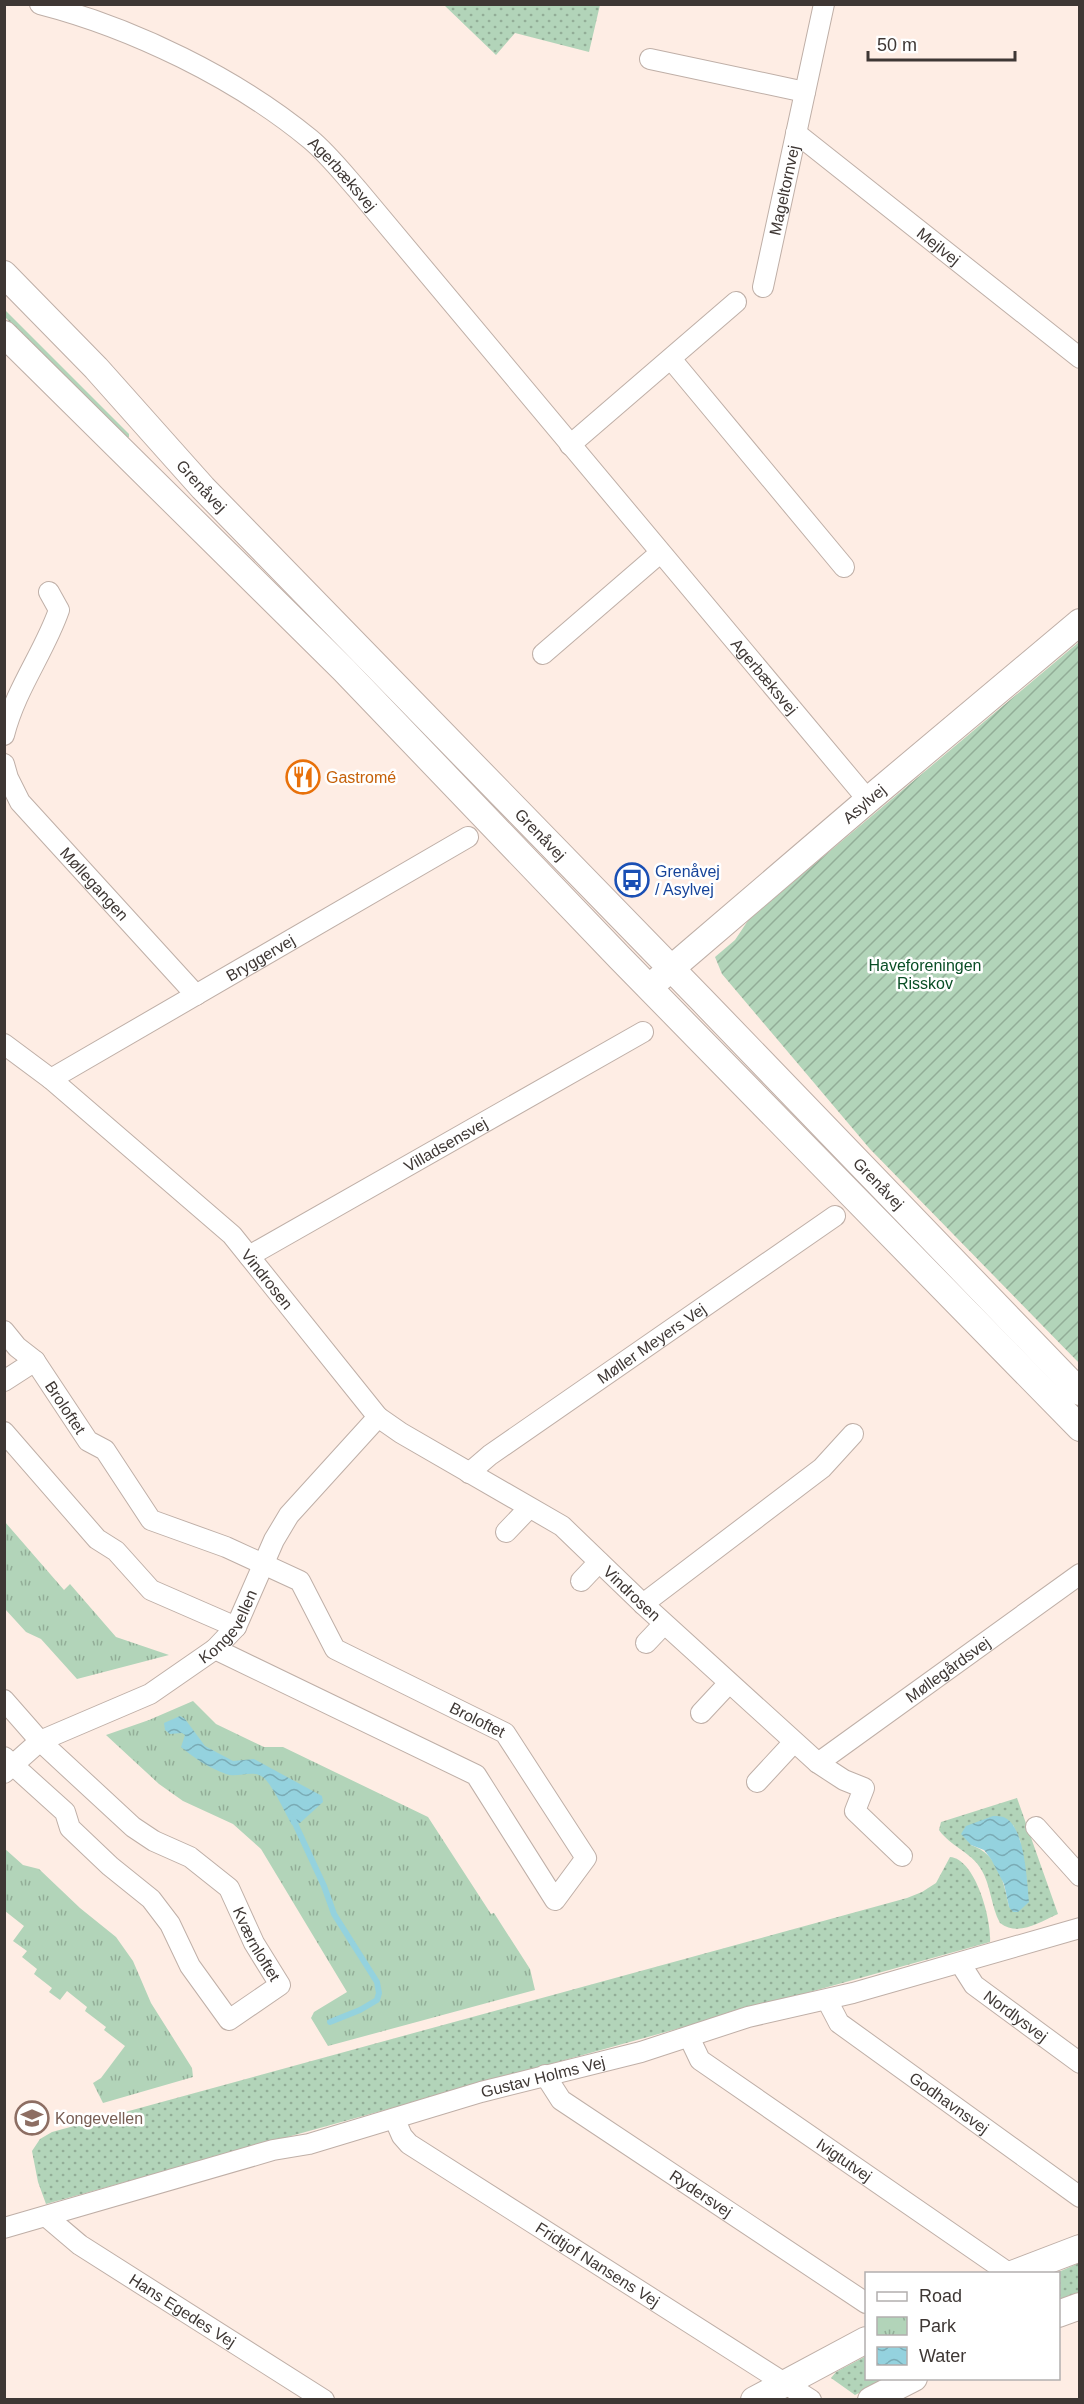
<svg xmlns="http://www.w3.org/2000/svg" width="1084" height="2404" viewBox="0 0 1084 2404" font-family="Arial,sans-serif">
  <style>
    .grass { fill: url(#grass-dots); fill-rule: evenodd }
    .park { fill: url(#park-tufts) }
    .garden { fill: url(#garden-furrows) }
    .water { fill: url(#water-waves) }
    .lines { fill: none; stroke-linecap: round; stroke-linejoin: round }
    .stream { stroke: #94d2de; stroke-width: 6 }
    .minor-casing { stroke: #bfafa7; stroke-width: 22 }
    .tertiary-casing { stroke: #bfafa7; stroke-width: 28 }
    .minor { stroke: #fff; stroke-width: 20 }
    .tertiary { stroke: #fff; stroke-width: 26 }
    .labels { text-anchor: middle; stroke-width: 5; stroke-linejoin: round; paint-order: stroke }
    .street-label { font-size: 16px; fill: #3e3734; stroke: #fff }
    .food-label { font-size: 16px; fill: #c56008; stroke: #fff; text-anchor: start }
    .transit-label { font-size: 16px; fill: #164399; stroke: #fff; text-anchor: start }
    .park-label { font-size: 16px; fill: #094e25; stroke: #fff }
    .education-label { font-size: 16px; fill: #785e54; stroke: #fff; text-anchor: start }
  </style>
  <defs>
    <pattern id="grass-dots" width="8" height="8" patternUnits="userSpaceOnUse" patternTransform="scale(1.5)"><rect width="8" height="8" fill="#b2d4b9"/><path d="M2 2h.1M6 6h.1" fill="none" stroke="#92ad97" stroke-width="1.8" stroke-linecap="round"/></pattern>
    <pattern id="park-tufts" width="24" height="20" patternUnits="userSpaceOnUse" patternTransform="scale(1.5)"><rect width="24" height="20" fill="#b2d4b9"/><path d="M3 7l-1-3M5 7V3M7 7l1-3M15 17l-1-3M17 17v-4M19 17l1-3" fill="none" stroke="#92ad97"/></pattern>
    <pattern id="garden-furrows" width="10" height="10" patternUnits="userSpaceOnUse" patternTransform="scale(1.5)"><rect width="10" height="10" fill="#b2d4b9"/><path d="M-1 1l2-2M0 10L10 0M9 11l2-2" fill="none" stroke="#92ad97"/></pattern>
    <pattern id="water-waves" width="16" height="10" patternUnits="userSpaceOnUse" patternTransform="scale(1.5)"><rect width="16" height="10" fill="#94d2de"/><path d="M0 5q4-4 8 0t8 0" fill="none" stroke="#7aabb5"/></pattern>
  </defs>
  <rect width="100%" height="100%" fill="#feede4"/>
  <!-- grass -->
  <path class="grass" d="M444 5H600L589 52 515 33 496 55Z
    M4 309 129 434V437L126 438 5 317Z
    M1017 1798 1058 1914C1039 1922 1019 1937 1000 1923 991 1907 991 1885 981 1869 971 1852 950 1846 939 1830L941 1822ZM1013 1825 1020 1840 1027 1883 1009 1907C1004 1882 998 1854 971 1845Z
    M950 1857C976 1859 992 1921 990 1942L46 2204 38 2182 32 2151 40 2139 52 2132 907 1898 922 1892 936 1883Z
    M1079 2263V2293L1059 2302 1058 2274H1054Z
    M866 2356V2378L887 2379 855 2395 831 2378 836 2372Z"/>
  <!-- park -->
  <path class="park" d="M5 1522 64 1590 70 1584 116 1637 169 1655 77 1679 41 1639 26 1632 5 1609Z
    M193 1701 216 1724 264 1747H283L428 1817 491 1914 494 1913 530 1969 535 1990 328 2046 311 2018 314 2012 347 1992 261 1849 233 1824 183 1801 159 1784 106 1735 149 1720Z
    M4 1848 23 1865 39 1869 80 1908 116 1937 133 1961 151 2003 192 2068 193 2077 103 2103 93 2083 101 2078 125 2046 104 2030 106 2027 85 2011 87 2007 67 1991 60 2000 49 1992 52 1988 34 1974 37 1969 22 1957 27 1951 13 1941 24 1926 5 1911Z"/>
  <!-- garden -->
  <path class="garden" d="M1079 642V1363L870 1149 722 974 715 957 735 940 749 919Z"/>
  <!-- water -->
  <path class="water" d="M180 1716 185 1719 205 1746 218 1753 233 1761 254 1759 322 1796 323 1802 300 1823 292 1825C284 1811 276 1792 266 1780 254 1767 239 1779 226 1774 209 1768 194 1758 181 1747L185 1735 182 1733 170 1734 165 1730 164 1723Z
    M993 1816C998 1816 1003 1816 1007 1819 1025 1831 1027 1881 1029 1902L1018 1912H1013L1009 1907 1004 1884 991 1859 984 1850 971 1845 961 1834 966 1826Z"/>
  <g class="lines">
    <!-- stream -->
    <path class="stream" d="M292 1817 324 1886 334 1914 377 1982 379 1993 377 2000 360 2010 330 2022"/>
    <defs>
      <g id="minor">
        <path id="s1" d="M40 4C133 28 236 78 310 139 327 153 342 172 357 189L868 800"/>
        <path d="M650 59 805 92"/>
        <path id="s2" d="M796 133 1080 358"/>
        <path id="s3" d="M763 287 824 4"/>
        <path d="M671 359 844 567"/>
        <path d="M570 445 736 302"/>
        <path d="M543 654 660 553"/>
        <path d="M4 735C16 688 44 653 59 610L49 592"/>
        <path id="s4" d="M4 764 8 778 20 802 196 995"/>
        <path id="s5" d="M4 1044 51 1079 232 1235 378 1417 401 1433 562 1526 643 1604 818 1763 844 1780 864 1788 855 1811 902 1856"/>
        <path id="s6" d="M51 1079 468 837"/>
        <path id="s7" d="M249 1256 643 1032"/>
        <path id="s8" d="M4 1331 17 1347 35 1361 88 1441 105 1450 151 1520 226 1547 300 1581 335 1649 505 1733 586 1858 555 1900 476 1775 215 1649"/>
        <path d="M4 1381 35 1361"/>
        <path d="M4 1432 97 1539 116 1551 151 1590 236 1627"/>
        <path id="s9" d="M469 1473 490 1455 835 1216"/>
        <path d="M506 1532 529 1508"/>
        <path d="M581 1581 599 1562"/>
        <path d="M643 1604 822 1468 853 1434"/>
        <path d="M646 1643 664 1624"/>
        <path id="s10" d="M4 1700 40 1741 133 1827 154 1841 190 1857 229 1888 254 1943 280 1985 229 2020 190 1966 170 1924 151 1899 110 1866 70 1828 65 1812 4 1757"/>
        <path d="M701 1713 729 1683"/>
        <path id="s11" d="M818 1763 1080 1574"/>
        <path id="s12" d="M4 1773 40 1741 150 1694 215 1649 236 1627 274 1540 289 1515 378 1417"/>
        <path d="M757 1782 794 1742"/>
        <path d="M1036 1827 1080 1876"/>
        <path id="s13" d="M960 1963 974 1985 1080 2063"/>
        <path id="s14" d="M827 2000 839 2023 1080 2197"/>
        <path id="s15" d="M689 2037 700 2060 1010 2274"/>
        <path id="s16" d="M545 2075 561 2100 866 2303"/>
        <path id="s17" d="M395 2120 402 2136 409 2144 811 2400"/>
        <path id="s18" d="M47 2217 80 2245 324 2400"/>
        <path id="s19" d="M4 2228 273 2150 309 2144 481 2092 641 2052 748 2017 853 1993 1080 1928"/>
      </g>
      <g id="tertiary">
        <path id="s20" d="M4 274 96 368 203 488 702 1000 1080 1392"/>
        <path d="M4 334 344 670 620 958 1080 1428"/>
        <path id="s21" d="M659 979 868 800 1080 622"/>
        <path d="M1012 2274 1080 2248"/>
        <path d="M1058 2314 1080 2306"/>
        <path d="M754 2400 866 2340"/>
        <path d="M871 2400 914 2378"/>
      </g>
    </defs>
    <!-- minor casing -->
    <use href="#minor" class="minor-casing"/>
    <!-- tertiary casing -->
    <use href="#tertiary" class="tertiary-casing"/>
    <!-- minor -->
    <use href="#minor" class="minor"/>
    <!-- tertiary -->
    <use href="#tertiary" class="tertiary"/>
  </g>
  <!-- icons -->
  <defs>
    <symbol id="restaurant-ring" viewBox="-11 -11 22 22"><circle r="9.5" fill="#fff" stroke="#e8710a" stroke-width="1.5"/><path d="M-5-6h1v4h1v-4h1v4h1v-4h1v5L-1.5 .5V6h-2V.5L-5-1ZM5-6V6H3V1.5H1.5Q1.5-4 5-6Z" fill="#e8710a"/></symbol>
    <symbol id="bus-ring" viewBox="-11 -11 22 22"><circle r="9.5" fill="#fff" stroke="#1a4fb4" stroke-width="1.5"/><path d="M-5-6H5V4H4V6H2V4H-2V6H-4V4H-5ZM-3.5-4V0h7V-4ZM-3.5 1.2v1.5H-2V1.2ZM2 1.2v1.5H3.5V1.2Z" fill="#1a4fb4"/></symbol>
    <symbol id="school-ring" viewBox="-11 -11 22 22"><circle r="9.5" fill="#fff" stroke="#8d6e63" stroke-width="1.5"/><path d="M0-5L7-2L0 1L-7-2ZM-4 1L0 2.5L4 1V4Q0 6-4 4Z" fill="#8d6e63"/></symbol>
  </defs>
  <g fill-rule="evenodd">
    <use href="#restaurant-ring" x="284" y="758" width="38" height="38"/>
    <use href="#bus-ring" x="613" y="861" width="38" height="38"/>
    <use href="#school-ring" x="13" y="2099" width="38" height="38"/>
  </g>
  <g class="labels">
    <!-- street labels -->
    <g class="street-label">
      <text dy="6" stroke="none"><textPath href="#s1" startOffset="352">Agerbæksvej</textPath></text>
      <text dy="6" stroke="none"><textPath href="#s3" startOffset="99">Mageltornvej</textPath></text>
      <text dy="6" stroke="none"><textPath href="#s2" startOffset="182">Mejlvej</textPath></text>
      <text dy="6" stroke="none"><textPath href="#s20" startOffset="290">Grenåvej</textPath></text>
      <text dy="6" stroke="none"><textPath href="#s1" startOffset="1008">Agerbæksvej</textPath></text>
      <text dy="6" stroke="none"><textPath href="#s21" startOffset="270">Asylvej</textPath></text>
      <text dy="6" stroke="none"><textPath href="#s20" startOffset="776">Grenåvej</textPath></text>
      <text dy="6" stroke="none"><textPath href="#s4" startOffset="152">Møllegangen</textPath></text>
      <text dy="6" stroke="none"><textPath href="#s6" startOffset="242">Bryggervej</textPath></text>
      <text dy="6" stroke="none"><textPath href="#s7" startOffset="226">Villadsensvej</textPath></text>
      <text dy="6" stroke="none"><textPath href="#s20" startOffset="1262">Grenåvej</textPath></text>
      <text dy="6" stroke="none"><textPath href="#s5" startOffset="354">Vindrosen</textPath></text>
      <text dy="6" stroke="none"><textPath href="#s9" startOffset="224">Møller Meyers Vej</textPath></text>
      <text dy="6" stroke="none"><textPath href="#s8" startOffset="99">Broloftet</textPath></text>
      <text dy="6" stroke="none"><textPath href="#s5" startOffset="842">Vindrosen</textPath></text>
      <text dy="6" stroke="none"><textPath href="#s12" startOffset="273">Kongevellen</textPath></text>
      <text dy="6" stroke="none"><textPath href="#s11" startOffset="160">Møllegårdsvej</textPath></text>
      <text dy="6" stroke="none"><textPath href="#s8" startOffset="639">Broloftet</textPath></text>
      <text dy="6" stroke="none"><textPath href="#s10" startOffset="358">Kværnloftet</textPath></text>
      <text dy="6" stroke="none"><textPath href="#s13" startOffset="78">Nordlysvej</textPath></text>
      <text dy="6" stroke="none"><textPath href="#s19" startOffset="560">Gustav Holms Vej</textPath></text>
      <text dy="6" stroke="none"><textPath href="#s14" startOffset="162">Godhavnsvej</textPath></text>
      <text dy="6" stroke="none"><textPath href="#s15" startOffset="201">Ivigtutvej</textPath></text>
      <text dy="6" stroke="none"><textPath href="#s16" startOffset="198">Rydersvej</textPath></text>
      <text dy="6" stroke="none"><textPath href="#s17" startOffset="252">Fridtjof Nansens Vej</textPath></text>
      <text dy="6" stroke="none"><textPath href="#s18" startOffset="165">Hans Egedes Vej</textPath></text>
    </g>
    <!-- food labels -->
    <g class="food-label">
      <text x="326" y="783">Gastromé</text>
    </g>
    <!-- transit labels -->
    <g class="transit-label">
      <text x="655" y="877">Grenåvej<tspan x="655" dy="18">/ Asylvej</tspan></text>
    </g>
    <!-- park labels -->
    <g class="park-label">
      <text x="925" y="971">Haveforeningen<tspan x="925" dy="18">Risskov</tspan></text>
    </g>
    <!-- education labels -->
    <g class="education-label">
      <text x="55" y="2124">Kongevellen</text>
    </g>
  </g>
  <!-- border -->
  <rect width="1084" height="2404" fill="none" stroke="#3e3734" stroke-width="12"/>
  <!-- legend -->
  <rect x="865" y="2272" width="195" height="108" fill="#ffffff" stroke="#b2afae" stroke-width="1.5"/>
  <rect x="877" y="2292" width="30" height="9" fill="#ffffff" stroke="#b2afae" stroke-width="1.5"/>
  <text x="919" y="2302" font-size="18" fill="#3e3734">Road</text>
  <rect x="877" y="2317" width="30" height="18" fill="url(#park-tufts)" stroke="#b2afae" stroke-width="1.5"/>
  <text x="919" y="2332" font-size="18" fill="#3e3734">Park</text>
  <rect x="877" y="2347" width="30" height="18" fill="url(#water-waves)" stroke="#b2afae" stroke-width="1.5"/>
  <text x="919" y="2362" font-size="18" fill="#3e3734">Water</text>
  <!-- scale -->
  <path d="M868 51v9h147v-9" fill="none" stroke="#3e3734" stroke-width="3"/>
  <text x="877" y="51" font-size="18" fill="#3e3734" stroke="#ffffff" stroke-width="4.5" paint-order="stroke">50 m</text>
</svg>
